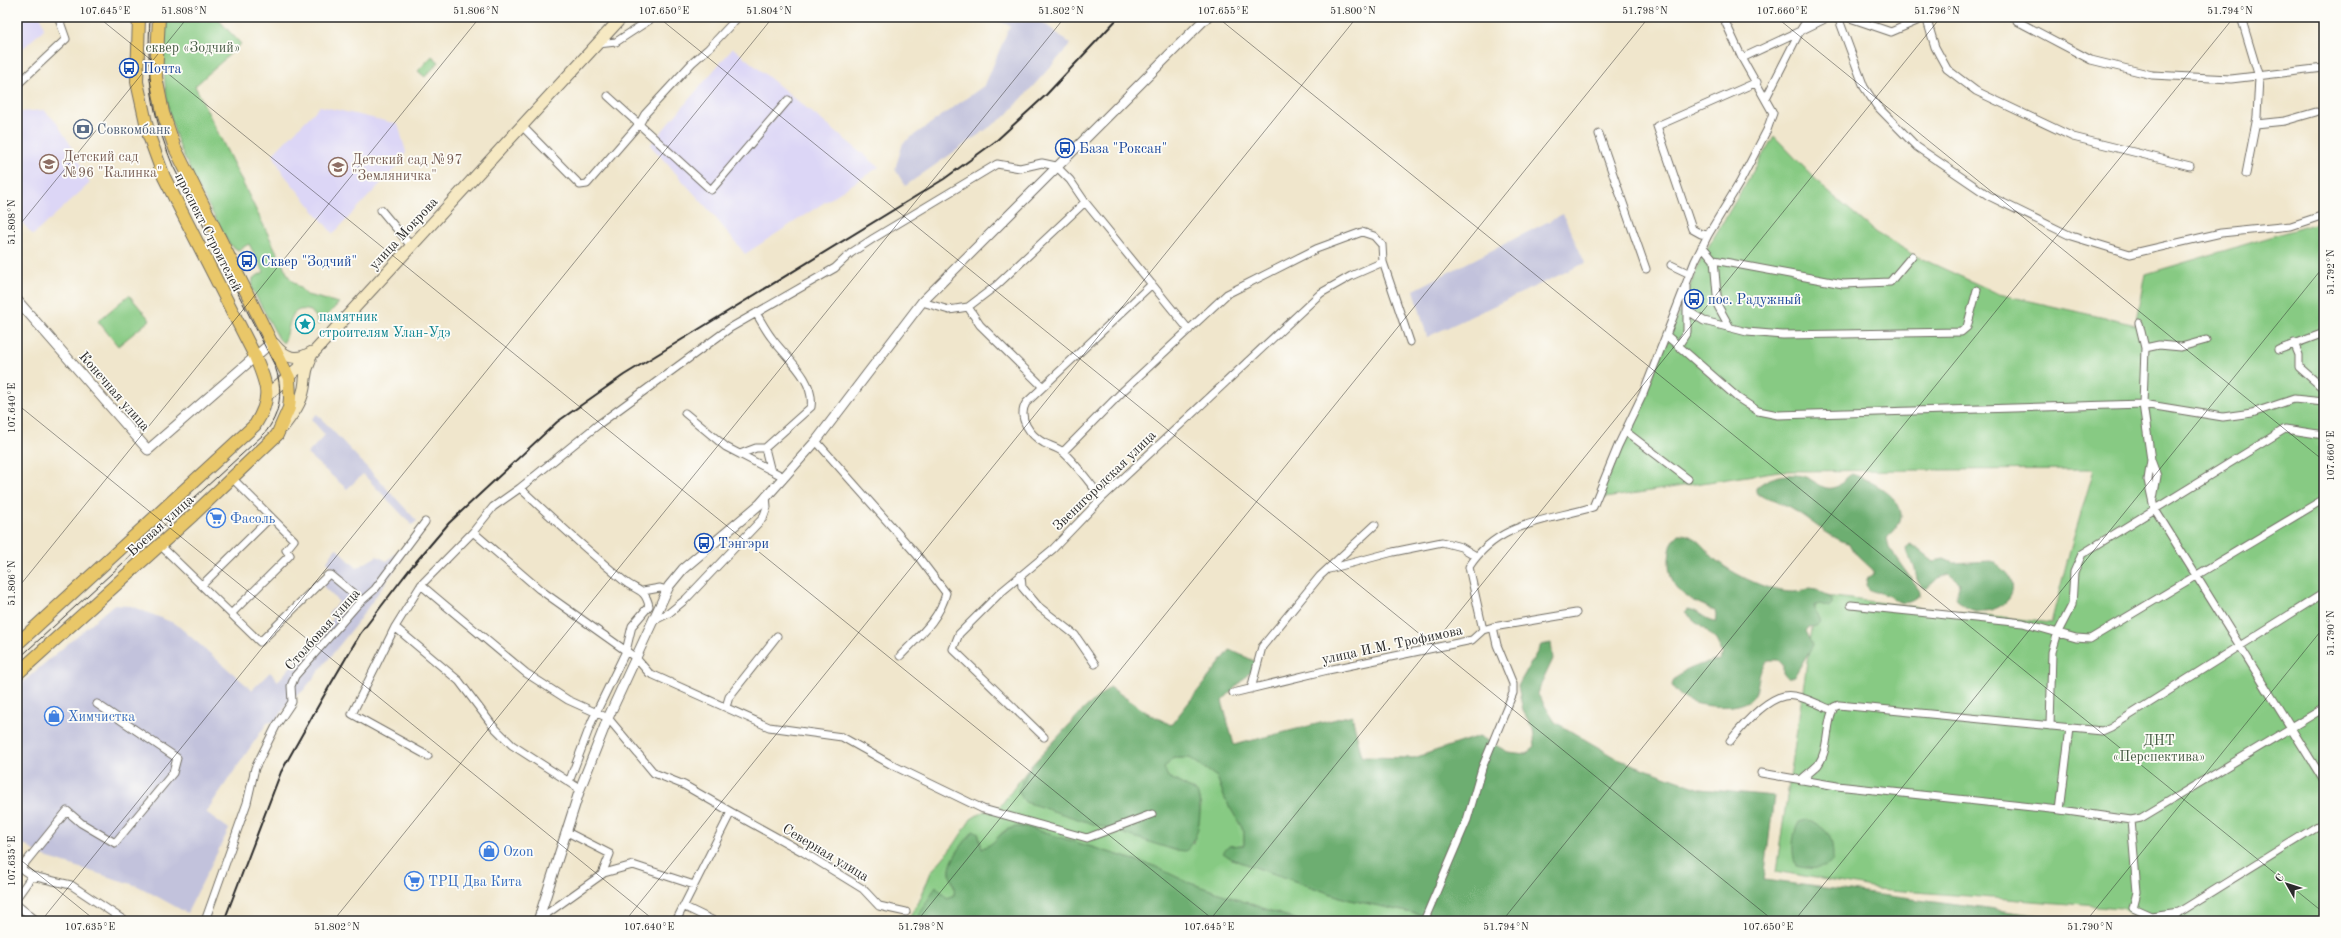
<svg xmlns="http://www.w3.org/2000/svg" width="2341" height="938" viewBox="0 0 2341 938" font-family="'Old Standard TT',serif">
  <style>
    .built { fill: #dcd6f6 }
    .industrial { fill: #c2c2dc }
    .green { fill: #87ca83; stroke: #597a57 }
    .forest { fill: #6dae71; stroke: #4c6c4e }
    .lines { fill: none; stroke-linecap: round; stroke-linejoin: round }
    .minor-casing { stroke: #706c63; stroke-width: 9 }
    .tertiary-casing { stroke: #706c63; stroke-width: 11 }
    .secondary-casing { stroke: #706c63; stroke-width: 13 }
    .primary-casing { stroke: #706c63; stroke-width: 14 }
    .minor { stroke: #fff; stroke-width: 7 }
    .tertiary { stroke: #fff; stroke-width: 9 }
    .secondary { stroke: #f6e9c3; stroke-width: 11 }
    .primary { stroke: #e9c769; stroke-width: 12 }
    .tram { stroke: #2b2b2b; stroke-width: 1 }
    .rail { stroke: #2b2b2b; stroke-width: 2 }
    .ticks { fill: none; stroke: #2b2b2b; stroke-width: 1; stroke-opacity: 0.45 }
    .labels { text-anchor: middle; stroke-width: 3.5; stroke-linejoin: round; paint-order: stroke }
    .park-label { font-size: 14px; fill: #475b45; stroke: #fdfcf7 }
    .transit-label { font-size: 14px; fill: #164399; stroke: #fdfcf7; text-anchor: start }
    .service-label { font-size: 14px; fill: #4e5e75; stroke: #fdfcf7; text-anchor: start }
    .education-label { font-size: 14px; fill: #785e54; stroke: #fdfcf7; text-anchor: start }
    .street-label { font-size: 14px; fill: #2b2b2b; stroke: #fdfcf7 }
    .culture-label { font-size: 14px; fill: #0d838f; stroke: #fdfcf7; text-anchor: start }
    .shop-label { font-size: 14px; fill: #366cbe; stroke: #fdfcf7; text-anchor: start }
    .neatline { fill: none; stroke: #2b2b2b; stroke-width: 1.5 }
    .ticks-label { font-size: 10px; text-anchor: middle; fill: #2b2b2b }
  </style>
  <rect width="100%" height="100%" fill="#fdfcf7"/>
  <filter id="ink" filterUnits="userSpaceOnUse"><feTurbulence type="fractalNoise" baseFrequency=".025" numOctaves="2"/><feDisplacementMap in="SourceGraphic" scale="8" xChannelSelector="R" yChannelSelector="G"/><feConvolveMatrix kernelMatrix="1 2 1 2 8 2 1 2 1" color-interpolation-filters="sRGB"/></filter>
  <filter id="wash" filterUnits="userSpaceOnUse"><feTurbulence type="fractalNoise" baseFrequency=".012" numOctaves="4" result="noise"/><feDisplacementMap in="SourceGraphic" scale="16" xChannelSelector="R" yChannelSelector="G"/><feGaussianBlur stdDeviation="0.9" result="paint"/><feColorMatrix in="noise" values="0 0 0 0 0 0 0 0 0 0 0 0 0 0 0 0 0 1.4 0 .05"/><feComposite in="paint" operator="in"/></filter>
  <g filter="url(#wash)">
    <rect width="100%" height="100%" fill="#f0e6cc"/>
    <!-- built -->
    <path class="built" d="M17 17H41L44 29 17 54Z
      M733 48 879 167 745 254 710 211 650 145Z
      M320 106 398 124 406 152 401 162 333 234 282 172 273 154Z
      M17 109 20 112 44 110 56 122 70 144 90 183 33 235 17 217Z"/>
    <!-- industrial -->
    <path class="industrial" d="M984 17H1036L1071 44 1007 115 905 186 895 169 903 143 985 85 1010 25Z
      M1563 214 1585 263 1427 337 1414 290Z
      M317 414 417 521 412 525 363 474 347 489 307 454 325 435 311 419Z
      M336 548 357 568 377 556 387 561 397 552 403 558 354 627 303 691 292 698 276 721 267 723 206 812 229 829 187 913 138 886 42 856 17 840V687L113 605 131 606 176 624 252 690 270 672 278 681 333 619 328 614 339 602 323 586 337 572 327 562Z"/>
    <!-- green -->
    <path class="green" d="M165 17H216L241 44 195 86 289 277 307 295 339 303 318 325 316 317 311 311C285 303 292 332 283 343L279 339 252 289 253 278 264 272 249 244 238 250 229 244C210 207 182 162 172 123 162 88 163 52 165 17Z
      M432 56 439 62 425 77 418 71Z
      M1774 136 1825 189 1877 233 1918 257 1999 294 2136 325 2146 274 2324 221V921H2147L2122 908 1877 889 1776 871 1817 595 2051 623 2070 550 2094 469 1779 471 1599 499 1666 345 1701 259Z
      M129 295 150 320 118 346 98 321Z
      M1173 758H1190L1217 777 1225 799 1244 831V845L1229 846 1224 853 1232 859 1346 899 1422 915 1433 921H1300L1187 882 1154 866 1026 827C993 826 1003 843 982 848L978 832H973C965 842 949 859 950 873 951 882 956 885 954 895L947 898 936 886 916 921H906L919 902 931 872 954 845 971 819 984 811 991 812 1001 805 1030 767 1018 791 1194 843 1201 806 1197 792 1168 777 1164 768Z"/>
    <!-- forest -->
    <path class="forest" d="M1852 474C1869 480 1899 494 1901 514 1902 524 1893 532 1887 538L1889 548 1919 590V596C1903 609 1899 600 1884 594 1876 591 1870 593 1866 585L1867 579 1873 575V570L1856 554 1850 544C1828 537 1811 520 1791 508 1780 501 1767 500 1756 493V488C1768 476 1792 471 1808 478 1816 482 1823 490 1833 488 1841 487 1845 477 1852 474Z
      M1679 534C1698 534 1704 550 1717 561 1736 576 1786 602 1810 588L1817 589 1832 599V604L1829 607 1820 604 1814 606 1820 623 1816 626 1809 627 1806 631 1813 645 1795 675 1788 679 1783 673V665L1778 660H1768C1754 674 1762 687 1752 698 1741 711 1700 707 1687 700 1681 697 1675 691 1672 685 1677 668 1704 664 1719 660L1723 654 1716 640 1685 612 1688 609C1699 610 1706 622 1717 621L1715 611C1689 598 1668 593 1669 560 1670 549 1671 541 1679 534Z
      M1910 544 1916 547 1934 561 1944 559 1953 563 1991 561C2048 595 1976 632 1956 597L1960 583 1949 574 1938 578 1926 589C1915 584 1917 575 1914 565 1911 559 1907 557 1906 549Z
      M1551 643 1553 659 1537 693 1555 722 1620 760 1701 789 1774 796 1764 880 2081 921H1433L1422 915 1346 899 1232 859 1223 853 1229 846 1244 845V831L1225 799 1217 777 1190 758H1173L1164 768 1168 777 1197 792C1203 810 1200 837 1186 851L1174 850 1025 802 1018 791 1030 767 1084 709 1110 687 1146 712 1171 725 1230 650 1259 663 1222 701 1234 745 1352 715 1362 757 1414 758 1479 736 1508 752 1526 754 1535 746 1533 729 1523 711 1518 686 1541 645Z
      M1807 820C1829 829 1833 836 1833 860 1826 871 1808 869 1796 866 1791 852 1792 835 1799 822Z
      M1014 827H1026L1154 866 1187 882 1300 921H916L936 886 947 898 954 895C956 885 951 882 950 873 949 859 965 842 973 831L978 832 982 848C996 845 997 832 1014 827Z"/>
  </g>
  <g filter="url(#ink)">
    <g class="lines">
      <defs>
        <path id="minor" d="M1838 17 1864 87 1876 105 1917 147 1989 196 2071 236 2130 254 2221 233 2291 226 2324 215
          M1847 17 1891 32 1926 17
          M1926 17 1935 47 1947 69 1976 91 2073 137 2190 166
          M2016 17 2017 21 2091 60 2152 75 2231 79 2324 68
          M2241 17 2259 77 2257 117 2246 174
          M598 44 616 42 654 17
          M1742 58 1800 31 1809 17
          M17 85 66 39 60 22 65 17
          M608 96 711 190 788 100
          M1766 98 1800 31 1829 17
          M2256 124 2285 121 2316 112
          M522 126 580 185 587 184 640 123 645 114 692 63 709 48 738 17
          M1599 134 1646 269
          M381 210 411 246
          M1708 235 1701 234 1692 229 1657 126 1757 82
          M1702 246 1714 260 1843 284 1890 282 1912 256
          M1714 260 1718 306 1729 326
          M1671 265 1690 274
          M922 302 949 310 968 307 997 285 1085 202
          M968 307 980 325 1043 387
          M1688 311 1704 321 1747 332 1783 335 1961 332 1967 327 1977 290
          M2139 323 2145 348 2143 404 2151 460 2157 476 2153 499
          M1666 335 1738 398 1758 411 1778 415 2143 404 2223 417 2252 413 2294 399 2324 402
          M2294 343 2299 355V367L2324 389
          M1678 346 1687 332V286
          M2145 348 2159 345 2181 347 2206 340
          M2278 350 2324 333
          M685 413 726 447 784 477
          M1625 431 1688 479
          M816 441 917 555 946 593C940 619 918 637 900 656
          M765 448 770 468
          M1063 452 1124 390 1227 294 1316 249 1362 232 1374 236 1382 245 1383 262 1410 342
          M740 454 756 448H765L811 407C815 379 786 358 771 337 765 329 761 321 756 313
          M2151 460 2148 480 2154 508 2324 781
          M520 488C554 520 588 551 624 581 636 591 645 588 649 606L632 626 626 651 592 721 569 782
          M1102 498C1090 484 1078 466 1064 453 1059 448 1050 446 1044 443 1030 435 1017 418 1026 403L1152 284
          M473 532 539 589 636 658 649 673 769 727 842 737 892 765 983 809 1087 838 1152 814
          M160 545 260 642 328 575H331L361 600
          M1329 569 1393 552 1442 542 1461 547 1476 556
          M1021 575 1022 587 1038 606 1075 635 1095 664
          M202 585 271 517
          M421 585 526 673 568 700 608 718 654 773 684 785 731 812 676 921
          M643 591 660 588 667 590
          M1851 605 2023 623 2076 638 2090 639 2324 499
          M232 613 290 555 286 550 294 540 232 478
          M653 621 669 613 686 599 763 518 767 507 766 496
          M395 627 459 681 493 726 512 745 580 789
          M1483 630 1469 567C1498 522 1546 521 1593 507L1618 446 1643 394 1695 261 1708 235 1740 182 1767 130 1773 113 1742 58 1723 17
          M1251 689 1262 647 1320 576 1375 525
          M1233 693 1328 670 1472 640 1483 630 1493 627 1576 613
          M726 707 729 697 777 636
          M2050 726 2052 652 2058 632 2072 605 2074 572 2082 554 2285 429 2324 435
          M1044 737 953 649 959 634 1000 593 1053 549 1102 498 1321 293 1351 276 1383 262
          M1730 741C1742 726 1765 700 1784 696 1798 693 1819 705 1832 710
          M428 756 352 714 395 627 421 585 473 532 493 507 520 488 599 424 730 328 835 268 851 253 874 238 997 164 1020 168 1042 163 1056 166 1070 180 1085 202 1189 330
          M1761 773 1837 786 2060 810 2131 820 2141 818 2324 708
          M1801 780C1806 775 1813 770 1818 765 1830 748 1825 725 1834 707L1839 705 2102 731 2111 727 2324 593
          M2060 810 2070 728
          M731 812 803 852 863 889 879 906 906 912
          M2131 820 2137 892 2133 908 2151 916 2179 912
          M567 832 610 854 602 874
          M17 866 32 876 17 897
          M21 868 67 811 81 823 115 843 173 773 177 758 97 704
          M32 876 71 885 125 921
          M17 905 37 921
          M683 906 714 921
          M538 920 604 873 633 865 694 885
          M205 921 247 803 255 768 276 726 292 702 291 686 295 676 357 605 375 589 425 522
          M1424 921 1467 820 1482 768 1513 693V684L1497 645 1493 627
          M2170 921 2179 912 2324 822"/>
        <path id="tertiary" d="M17 300 148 450 272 342
          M538 921 580 789 608 718 669 586 683 569 760 504 816 441 922 302 1207 17"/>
        <path id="secondary" d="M274 344C285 358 296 362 312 352
          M267 395 303 364 622 17
          M283 427C293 414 301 404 304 388 306 376 304 373 310 361"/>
        <path id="primary" d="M17 644 255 425C273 397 267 385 255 356L164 177 149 136 137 82 139 17
          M17 674 193 515 277 435 289 408 290 398 289 378 175 148 163 113 156 77 159 17"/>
      </defs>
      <!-- minor casing -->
      <use href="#minor" class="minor-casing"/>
      <!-- tertiary casing -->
      <use href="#tertiary" class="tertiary-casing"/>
      <!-- secondary casing -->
      <use href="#secondary" class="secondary-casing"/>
      <!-- primary casing -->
      <use href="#primary" class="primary-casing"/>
      <!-- minor -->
      <use href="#minor" class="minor"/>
      <!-- tertiary -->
      <use href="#tertiary" class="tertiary"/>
      <!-- secondary -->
      <use href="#secondary" class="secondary"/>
      <!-- primary -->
      <use href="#primary" class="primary"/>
      <!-- tram -->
      <path class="tram" d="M17 660 264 434C281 414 284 389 274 364L173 166C150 109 147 78 150 17"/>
      <!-- rail -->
      <path class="rail" d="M224 921 281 772 322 699 360 634 409 570 449 523 557 422 624 375 944 179 996 141 1046 95 1119 17"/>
    </g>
  </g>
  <!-- ticks -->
  <path class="ticks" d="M98 17 1215 921M658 17 1774 921M1217 17 2324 913M1776 17 2324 461M17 228 188 17M17 404 655 921M17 589 480 17M17 857 96 921M41 921 773 17M333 921 1065 17M625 921 1357 17M917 921 1649 17M1209 921 1941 17M1502 921 2234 17M1794 921 2324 266M2086 921 2324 627"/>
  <!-- icons -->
  <defs>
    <symbol id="bus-ring" viewBox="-11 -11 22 22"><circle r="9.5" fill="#fdfcf7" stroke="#1a4fb4" stroke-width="1.5"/><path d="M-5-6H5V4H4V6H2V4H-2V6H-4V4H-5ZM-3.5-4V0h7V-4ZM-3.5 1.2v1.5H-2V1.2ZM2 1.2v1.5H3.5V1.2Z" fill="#1a4fb4"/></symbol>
    <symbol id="bank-ring" viewBox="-11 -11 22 22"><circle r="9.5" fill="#fdfcf7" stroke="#5c6f8a" stroke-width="1.5"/><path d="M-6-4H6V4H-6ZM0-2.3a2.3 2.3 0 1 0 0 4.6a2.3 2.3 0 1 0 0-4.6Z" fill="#5c6f8a"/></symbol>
    <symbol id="school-ring" viewBox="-11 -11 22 22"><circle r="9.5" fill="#fdfcf7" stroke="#8d6e63" stroke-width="1.5"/><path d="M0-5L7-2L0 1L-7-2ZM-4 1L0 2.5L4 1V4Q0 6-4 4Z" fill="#8d6e63"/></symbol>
    <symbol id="sight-ring" viewBox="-11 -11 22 22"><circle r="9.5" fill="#fdfcf7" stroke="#0f9aa8" stroke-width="1.5"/><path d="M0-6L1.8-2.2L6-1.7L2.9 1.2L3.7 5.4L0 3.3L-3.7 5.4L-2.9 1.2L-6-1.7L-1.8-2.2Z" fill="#0f9aa8"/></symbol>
    <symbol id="supermarket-ring" viewBox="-11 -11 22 22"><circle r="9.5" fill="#fdfcf7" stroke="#3f7fe0" stroke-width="1.5"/><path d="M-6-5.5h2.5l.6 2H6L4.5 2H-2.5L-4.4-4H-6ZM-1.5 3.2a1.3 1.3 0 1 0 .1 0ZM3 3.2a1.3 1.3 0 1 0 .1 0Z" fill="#3f7fe0"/></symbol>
    <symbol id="shop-ring" viewBox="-11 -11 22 22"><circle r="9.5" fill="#fdfcf7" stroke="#3f7fe0" stroke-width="1.5"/><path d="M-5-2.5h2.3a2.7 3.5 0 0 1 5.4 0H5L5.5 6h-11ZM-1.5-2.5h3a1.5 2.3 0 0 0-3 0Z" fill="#3f7fe0"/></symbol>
  </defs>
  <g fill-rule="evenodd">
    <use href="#bus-ring" x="118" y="57" width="22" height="22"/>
    <use href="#bank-ring" x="72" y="118" width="22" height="22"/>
    <use href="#bus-ring" x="1054" y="137" width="22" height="22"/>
    <use href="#school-ring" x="38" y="153" width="22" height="22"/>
    <use href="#school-ring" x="327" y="156" width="22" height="22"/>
    <use href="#bus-ring" x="236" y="250" width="22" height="22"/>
    <use href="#bus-ring" x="1683" y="288" width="22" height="22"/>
    <use href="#sight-ring" x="294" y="313" width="22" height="22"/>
    <use href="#supermarket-ring" x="205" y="507" width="22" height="22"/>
    <use href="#bus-ring" x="693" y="532" width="22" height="22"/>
    <use href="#shop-ring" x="43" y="705" width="22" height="22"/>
    <use href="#shop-ring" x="478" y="840" width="22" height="22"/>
    <use href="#supermarket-ring" x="403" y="870" width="22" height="22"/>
  </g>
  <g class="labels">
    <!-- park labels -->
    <g class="park-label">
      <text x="193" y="52">сквер «Зодчий»</text>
      <text x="2159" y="745">ДНТ<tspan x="2159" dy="16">«Перспектива»</tspan></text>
    </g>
    <!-- transit labels -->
    <g class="transit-label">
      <text x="143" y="73">Почта</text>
      <text x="1079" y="153">База "Роксан"</text>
      <text x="261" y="266">Сквер "Зодчий"</text>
      <text x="1708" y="304">пос. Радужный</text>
      <text x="718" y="548">Тэнгэри</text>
    </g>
    <!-- service labels -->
    <g class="service-label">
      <text x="97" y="134">Совкомбанк</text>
    </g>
    <!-- education labels -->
    <g class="education-label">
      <text x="63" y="161">Детский сад<tspan x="63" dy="16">№96 "Калинка"</tspan></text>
      <text x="352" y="164">Детский сад №97<tspan x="352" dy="16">"Земляничка"</tspan></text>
    </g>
    <!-- street labels -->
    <g class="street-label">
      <text transform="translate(209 232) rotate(63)" y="5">проспект Строителей</text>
      <text transform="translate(403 233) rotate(-47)" y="5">улица Мокрова</text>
      <text transform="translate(115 391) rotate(49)" y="5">Конечная улица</text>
      <text transform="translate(1104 480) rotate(-44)" y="5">Звенигородская улица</text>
      <text transform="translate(160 525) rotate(-42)" y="5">Боевая улица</text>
      <text transform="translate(322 629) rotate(-48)" y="5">Столбовая улица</text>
      <text transform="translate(1392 644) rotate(-12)" y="5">улица И.М. Трофимова</text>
      <text transform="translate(826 852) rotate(31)" y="5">Северная улица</text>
    </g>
    <!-- culture labels -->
    <g class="culture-label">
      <text x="319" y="321">памятник<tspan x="319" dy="16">строителям Улан-Удэ</tspan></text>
    </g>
    <!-- shop labels -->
    <g class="shop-label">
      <text x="230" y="523">Фасоль</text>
      <text x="68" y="721">Химчистка</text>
      <text x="503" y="856">Ozon</text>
      <text x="428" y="886">ТРЦ Два Кита</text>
    </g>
  </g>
  <!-- margin -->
  <rect width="2341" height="938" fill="none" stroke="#fdfcf7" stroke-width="44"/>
  <!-- north arrow -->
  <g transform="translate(2287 884) rotate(309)" stroke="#fdfcf7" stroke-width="3" paint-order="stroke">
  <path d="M0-3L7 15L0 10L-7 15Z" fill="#2b2b2b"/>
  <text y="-6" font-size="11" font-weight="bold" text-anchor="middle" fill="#2b2b2b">С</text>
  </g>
  <rect x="22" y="22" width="2297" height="894" class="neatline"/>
  <g class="ticks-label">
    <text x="105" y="14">107.645°E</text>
    <text x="184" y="14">51.808°N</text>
    <text x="476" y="14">51.806°N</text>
    <text x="664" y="14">107.650°E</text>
    <text x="769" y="14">51.804°N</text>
    <text x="1061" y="14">51.802°N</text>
    <text x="1223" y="14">107.655°E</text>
    <text x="1353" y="14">51.800°N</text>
    <text x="1645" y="14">51.798°N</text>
    <text x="1782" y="14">107.660°E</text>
    <text x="1937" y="14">51.796°N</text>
    <text x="2230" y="14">51.794°N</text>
    <text transform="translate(11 222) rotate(-90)" y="4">51.808°N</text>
    <text transform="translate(2330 272) rotate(-90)" y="4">51.792°N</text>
    <text transform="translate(11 408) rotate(-90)" y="4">107.640°E</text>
    <text transform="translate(2330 456) rotate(-90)" y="4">107.660°E</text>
    <text transform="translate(11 583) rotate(-90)" y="4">51.806°N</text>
    <text transform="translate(2330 633) rotate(-90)" y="4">51.790°N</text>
    <text transform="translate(11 861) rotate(-90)" y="4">107.635°E</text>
    <text x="90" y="930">107.635°E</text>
    <text x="337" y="930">51.802°N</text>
    <text x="649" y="930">107.640°E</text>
    <text x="921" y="930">51.798°N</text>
    <text x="1209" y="930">107.645°E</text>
    <text x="1506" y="930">51.794°N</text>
    <text x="1768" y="930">107.650°E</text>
    <text x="2090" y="930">51.790°N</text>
  </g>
</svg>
